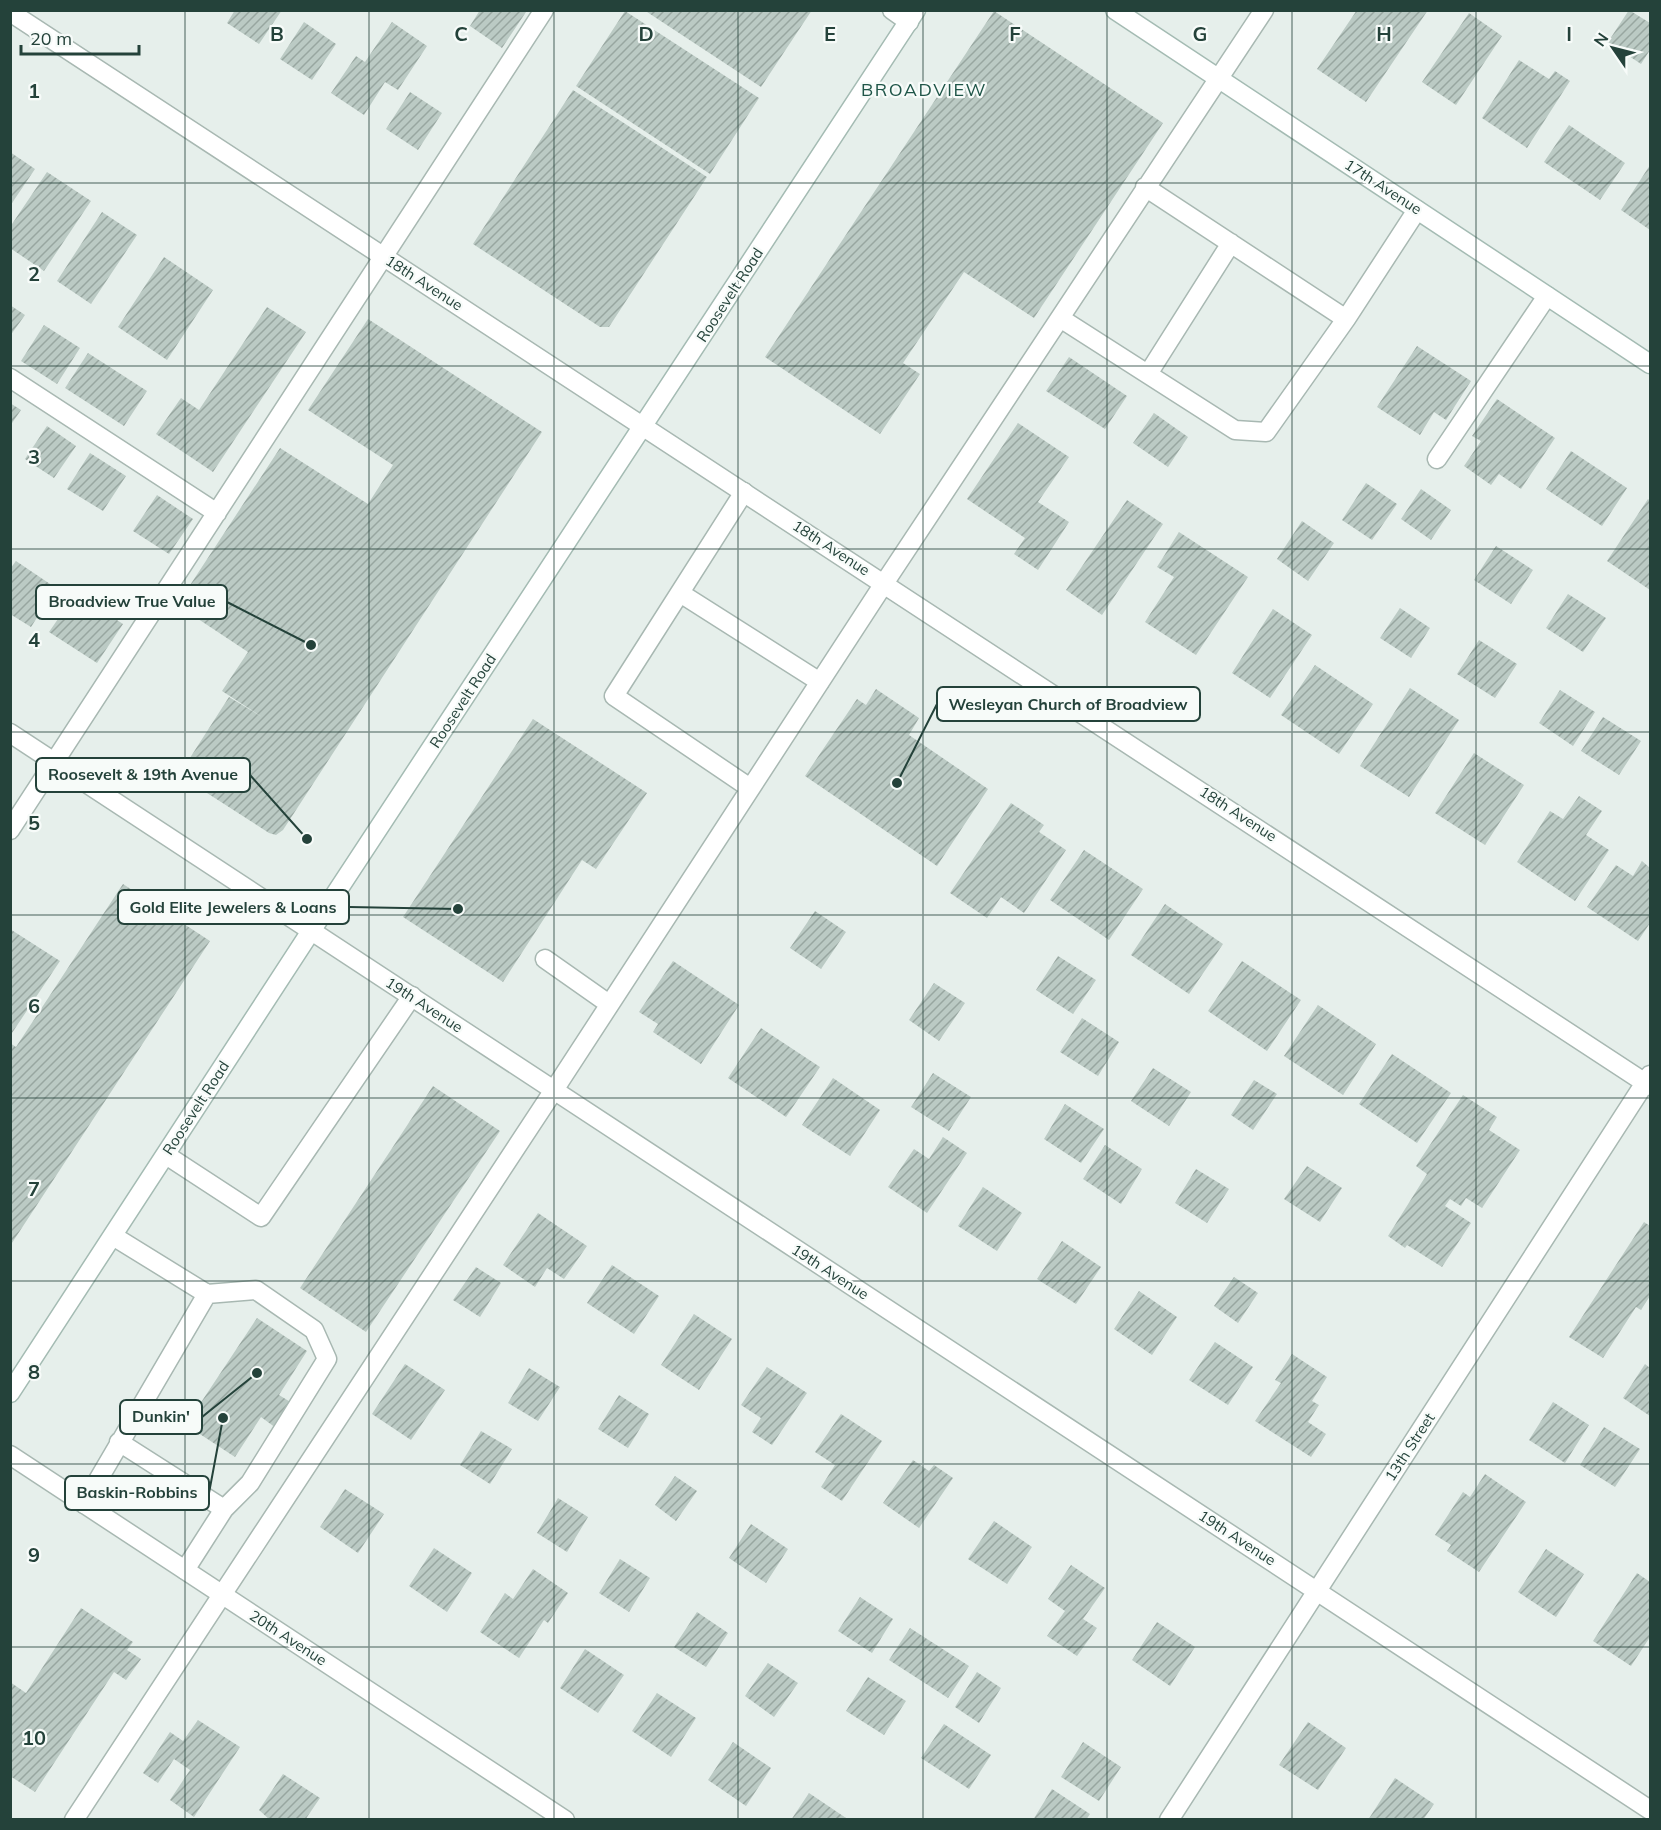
<svg xmlns="http://www.w3.org/2000/svg" width="1661" height="1830" viewBox="0 0 1661 1830" font-family="Mulish,sans-serif">
  <style>
    .building { fill: url(#building-hatch) }
    .lines { fill: none; stroke-linecap: round; stroke-linejoin: round }
    .lane-casing { stroke: #a8b8b2; stroke-width: 21 }
    .street-casing { stroke: #a8b8b2; stroke-width: 21 }
    .secondary-casing { stroke: #a4bbb3; stroke-width: 21 }
    .lane { stroke: #fff; stroke-width: 18 }
    .street { stroke: #fff; stroke-width: 18 }
    .secondary { stroke: #fff; stroke-width: 18 }
    .grid { fill: none; stroke: #24423a; stroke-width: 1.5; stroke-opacity: 0.55 }
    .labels { text-anchor: middle; stroke-width: 4.5; stroke-linejoin: round; paint-order: stroke }
    .street-label { font-size: 15px; fill: #24423a; stroke: #f7fbf9 }
    .quarter-label { font-size: 18px; letter-spacing: 1.5px; fill: #1f5548; stroke: #f7fbf9 }
    .grid-label { font-size: 20px; text-anchor: middle; font-weight: bold; fill: #24423a; stroke: #f7fbf9; stroke-width: 4.5; stroke-linejoin: round; paint-order: stroke }
    .leader { fill: none; stroke: #24423a; stroke-width: 2 }
    .callout-dot { fill: #24423a; stroke: #f7fbf9; stroke-width: 2 }
    .callout { fill: #f7fbf9; stroke: #24423a; stroke-width: 2 }
    .callout-label { font-size: 16px; text-anchor: middle; font-weight: bold; fill: #24423a }
  </style>
  <defs>
    <pattern id="building-hatch" width="6" height="6" patternUnits="userSpaceOnUse" patternTransform="scale(1.5)"><rect width="6" height="6" fill="#bbcac4"/><path d="M-1 1l2-2M0 6l6-6M5 7l2-2" fill="none" stroke="#98a6a0"/></pattern>
  </defs>
  <rect width="100%" height="100%" fill="#e6efeb"/>
  <!-- building -->
  <path class="building" d="M235 10H282L259 44 227 23Z
    M480 10H524L526 12 502 48 470 26Z
    M644 10H812L761 87Z
    M1357 10H1428L1366 102 1317 69Z
    M1629 10 1650 23V50L1641 64 1608 42Z
    M625 11 759 98 710 174 576 86Z
    M994 11 1163 123 1034 318 964 272 903 363 920 374 880 434 765 357Z
    M1469 13 1502 36 1456 105 1422 82Z
    M304 22 336 44 312 80 280 59Z
    M392 22 427 46 398 90 385 82 364 115 331 93 356 56 365 62Z
    M1519 60 1549 79 1555 71 1570 81 1527 148 1482 118Z
    M573 90 707 177 609 327H600L473 244Z
    M410 92 442 113 418 150 386 129Z
    M1569 125 1625 163 1600 200 1544 162Z
    M10 152 35 169 10 206Z
    M1650 165V230L1621 210Z
    M47 172 91 201 44 271 10 248V227Z
    M102 212 137 235 91 304 57 281Z
    M164 257 213 290 167 360 118 327Z
    M10 305 25 315 10 336Z
    M267 307 306 332 213 472 156 434 181 398 199 410Z
    M368 319 542 432 283 830 276 835 269 833 179 775 229 697 262 717 222 691 248 652 177 605 280 448 368 504 393 465 308 410Z
    M44 325 80 348 57 384 21 361Z
    M1417 346 1471 381 1446 420 1434 412 1420 435 1377 407Z
    M88 353 147 391 124 426 65 388Z
    M1069 357 1127 396 1105 429 1046 391Z
    M1497 399 1555 438 1521 489 1499 474 1491 485 1464 466 1481 441 1472 436Z
    M10 403 21 410 10 426Z
    M1154 413 1188 437 1168 467 1133 443Z
    M1018 423 1069 457 1038 502 1069 522 1038 570 1014 554 1025 538 967 499Z
    M47 426 76 446 54 478 25 459Z
    M1571 451 1627 488 1602 526 1546 489Z
    M90 453 126 476 103 511 67 489Z
    M1366 483 1397 504 1372 540 1342 520Z
    M1421 489 1451 510 1431 540 1401 519Z
    M157 495 193 519 169 554 133 531Z
    M1648 499 1650 501V590L1607 561Z
    M1127 500 1163 524 1102 615 1066 590Z
    M1302 521 1334 543 1308 581 1277 559Z
    M1179 532 1248 577 1196 655 1145 622 1174 577 1157 567Z
    M1496 546 1533 570 1511 604 1474 580Z
    M16 561 56 588 31 627 10 614V569Z
    M76 593 123 624 97 663 49 632Z
    M1568 594 1606 618 1583 652 1546 628Z
    M1400 608 1430 628 1411 658 1380 638Z
    M1273 609 1312 635 1270 698 1232 673Z
    M1479 640 1517 664 1495 698 1457 674Z
    M1315 665 1373 704 1339 754 1281 715Z
    M1410 688 1459 720 1409 797 1360 766Z
    M876 689 919 718 909 735 988 789 937 866 805 776 857 699 866 705Z
    M1560 690 1595 712 1573 746 1539 723Z
    M1603 717 1641 741 1619 775 1581 751Z
    M533 719 647 793 596 869 582 860 503 982 403 917Z
    M1474 753 1524 785 1485 845 1435 813Z
    M1579 796 1602 811 1586 835 1609 850 1575 901 1517 862 1550 811 1563 819Z
    M1011 803 1044 825 1039 832 1066 850 1024 913 1001 897 987 918 950 893Z
    M1084 850 1143 889 1109 940 1050 900Z
    M1642 861 1650 868V923L1638 941 1587 907 1616 865 1633 876Z
    M123 884 210 941 10 1246V1043L16 1047Z
    M1165 904 1223 944 1189 994 1131 955Z
    M815 911 846 932 821 969 790 948Z
    M10 929 60 961 10 1036Z
    M1058 956 1096 980 1073 1014 1036 990Z
    M673 961 739 1005 701 1064 653 1032 658 1024 639 1012Z
    M1242 961 1301 1000 1267 1051 1208 1011Z
    M934 983 965 1003 939 1041 909 1020Z
    M1318 1005 1376 1044 1343 1095 1284 1056Z
    M1082 1018 1119 1042 1098 1076 1060 1052Z
    M761 1028 820 1067 786 1117 728 1078Z
    M1392 1054 1451 1093 1417 1143 1359 1104Z
    M1153 1068 1191 1092 1169 1126 1131 1101Z
    M933 1073 971 1097 949 1131 911 1107Z
    M833 1078 880 1110 850 1156 802 1125Z
    M1254 1080 1277 1094 1253 1130 1231 1115Z
    M433 1086 500 1131 366 1332 300 1288Z
    M1463 1095 1497 1117 1489 1130 1520 1150 1482 1208 1466 1198 1461 1206 1450 1199 1445 1206 1471 1223 1442 1267 1407 1245 1405 1248 1388 1236 1427 1174 1416 1166Z
    M1065 1104 1104 1129 1081 1163 1044 1139Z
    M943 1137 967 1153 927 1213 888 1187 914 1149 929 1159Z
    M1105 1145 1142 1169 1121 1204 1083 1179Z
    M1307 1166 1342 1188 1320 1222 1284 1199Z
    M1196 1169 1229 1189 1207 1223 1175 1203Z
    M983 1187 1022 1213 997 1251 958 1226Z
    M538 1213 587 1246 564 1279 547 1268 535 1287 503 1265Z
    M1644 1222 1650 1226V1296L1641 1310 1636 1307 1603 1358 1569 1337Z
    M1062 1241 1101 1267 1076 1304 1037 1279Z
    M612 1265 659 1296 634 1334 587 1303Z
    M476 1267 501 1283 480 1317 453 1300Z
    M1234 1277 1258 1293 1238 1323 1214 1306Z
    M1139 1291 1177 1317 1152 1355 1114 1329Z
    M694 1314 732 1339 699 1390 661 1365Z
    M257 1318 307 1351 279 1395 292 1403 276 1428 261 1417 235 1457 186 1425Z
    M1215 1342 1253 1367 1228 1405 1189 1380Z
    M1292 1354 1327 1377 1312 1401 1319 1405 1308 1422 1326 1434 1311 1457 1255 1421 1281 1383 1275 1380Z
    M405 1364 445 1390 411 1440 372 1414Z
    M1645 1364 1650 1368V1416L1623 1398Z
    M767 1367 807 1393 772 1445 752 1432 761 1418 741 1405Z
    M529 1368 560 1387 538 1421 508 1403Z
    M619 1395 649 1414 628 1448 598 1429Z
    M1553 1402 1589 1425 1565 1463 1529 1440Z
    M841 1414 882 1441 842 1501 821 1487 835 1465 815 1452Z
    M1604 1427 1640 1449 1615 1487 1580 1465Z
    M481 1431 512 1449 490 1484 460 1465Z
    M913 1460 929 1471 934 1465 953 1478 919 1528 883 1503Z
    M1485 1474 1526 1502 1479 1572 1447 1551 1451 1545 1435 1535 1463 1492 1470 1497Z
    M675 1476 697 1491 676 1521 655 1505Z
    M345 1489 384 1514 358 1553 320 1527Z
    M558 1498 588 1517 567 1552 537 1533Z
    M994 1521 1032 1547 1007 1584 968 1559Z
    M751 1524 788 1549 766 1583 729 1558Z
    M434 1548 472 1573 447 1612 409 1586Z
    M1546 1549 1584 1574 1556 1617 1518 1592Z
    M620 1559 650 1578 629 1612 599 1593Z
    M1071 1565 1105 1588 1083 1619 1097 1628 1077 1656 1047 1636 1065 1611 1048 1599Z
    M533 1569 568 1593 548 1623 544 1620 519 1658 480 1632 505 1593 513 1599Z
    M1637 1573 1650 1582V1637L1631 1666 1593 1641Z
    M860 1597 893 1619 872 1653 838 1631Z
    M81 1608 133 1642 127 1650 141 1659 126 1680 114 1672 35 1792 10 1776V1682L26 1693Z
    M697 1612 728 1633 706 1667 674 1647Z
    M1157 1622 1195 1647 1170 1686 1132 1660Z
    M910 1628 969 1666 948 1698 889 1660Z
    M585 1649 624 1675 598 1713 560 1688Z
    M768 1663 798 1683 774 1717 745 1696Z
    M977 1672 1001 1688 979 1723 955 1707Z
    M868 1677 906 1701 884 1735 846 1711Z
    M657 1693 696 1718 671 1757 632 1731Z
    M198 1720 240 1747 194 1817 170 1800 190 1770 174 1759 158 1783 143 1773 170 1732 183 1741Z
    M1308 1722 1346 1748 1318 1790 1279 1765Z
    M944 1724 991 1755 969 1789 921 1758Z
    M733 1742 771 1768 746 1806 708 1780Z
    M1083 1742 1121 1767 1099 1801 1061 1777Z
    M283 1774 320 1798 305 1820H270L259 1810Z
    M1395 1778 1434 1804 1423 1820H1368Z
    M1052 1789 1090 1814 1086 1820H1033Z
    M809 1793 849 1820H791Z"/>
  <g class="lines">
    <defs>
      <path id="lane" d="M892 10 909 22
        M1145 187 1346 319 1417 210
        M1060 318 1235 430 1266 432 1346 319
        M1148 374 1231 243
        M10 378 217 513
        M1437 459 1547 296
        M744 492 614 696 750 788
        M680 593 820 682
        M10 830 544 10
        M545 959 609 1004
        M166 1155 261 1217 412 996
        M113 1236 207 1294 256 1290 314 1330 327 1359 250 1483 224 1509 119 1442
        M84 1504 207 1294
        M185 1570 224 1509
        M74 1820 554 1090 885 582 1264 10"/>
      <path id="street" d="M10 12C557 370 1105 726 1650 1086
        M10 733 1650 1810
        M10 1455 565 1820
        M1169 1820 1650 1075"/>
      <path id="secondary" d="M1115 10 1650 364
        M10 1393 311 931 916 10"/>
    </defs>
    <!-- lane casing -->
    <use href="#lane" class="lane-casing"/>
    <!-- street casing -->
    <use href="#street" class="street-casing"/>
    <!-- secondary casing -->
    <use href="#secondary" class="secondary-casing"/>
    <!-- lane -->
    <use href="#lane" class="lane"/>
    <!-- street -->
    <use href="#street" class="street"/>
    <!-- secondary -->
    <use href="#secondary" class="secondary"/>
  </g>
  <!-- grid -->
  <path class="grid" d="M185 10V1820M369 10V1820M554 10V1820M738 10V1820M923 10V1820M1107 10V1820M1292 10V1820M1476 10V1820M10 183H1650M10 366H1650M10 549H1650M10 732H1650M10 915H1650M10 1098H1650M10 1281H1650M10 1464H1650M10 1647H1650"/>
  <g class="labels">
    <!-- street labels -->
    <g class="street-label">
      <text transform="translate(1383 187) rotate(33)" y="5">17th Avenue</text>
      <text transform="translate(424 283) rotate(33)" y="5">18th Avenue</text>
      <text transform="translate(730 295) rotate(-57)" y="5">Roosevelt Road</text>
      <text transform="translate(831 548) rotate(33)" y="5">18th Avenue</text>
      <text transform="translate(463 701) rotate(-57)" y="5">Roosevelt Road</text>
      <text transform="translate(1238 814) rotate(33)" y="5">18th Avenue</text>
      <text transform="translate(424 1005) rotate(33)" y="5">19th Avenue</text>
      <text transform="translate(196 1108) rotate(-57)" y="5">Roosevelt Road</text>
      <text transform="translate(830 1272) rotate(33)" y="5">19th Avenue</text>
      <text transform="translate(1410 1447) rotate(-57)" y="5">13th Street</text>
      <text transform="translate(1237 1538) rotate(33)" y="5">19th Avenue</text>
      <text transform="translate(288 1638) rotate(33)" y="5">20th Avenue</text>
    </g>
    <!-- quarter labels -->
    <g class="quarter-label">
      <text x="924" y="96">BROADVIEW</text>
    </g>
  </g>
  <g class="grid-label">
    <text x="277" y="41">B</text>
    <text x="461" y="41">C</text>
    <text x="646" y="41">D</text>
    <text x="830" y="41">E</text>
    <text x="1015" y="41">F</text>
    <text x="1200" y="41">G</text>
    <text x="1384" y="41">H</text>
    <text x="1569" y="41">I</text>
    <text x="34" y="98">1</text>
    <text x="34" y="281">2</text>
    <text x="34" y="464">3</text>
    <text x="34" y="647">4</text>
    <text x="34" y="830">5</text>
    <text x="34" y="1013">6</text>
    <text x="34" y="1196">7</text>
    <text x="34" y="1379">8</text>
    <text x="34" y="1562">9</text>
    <text x="34" y="1745">10</text>
  </g>
  <!-- callouts -->
  <path class="leader" d="M311 645L227 602M897 783L937 704M307 839L250 775M458 909L349 907M257 1373L202 1417M223 1418L209 1493"/>
  <g class="callout-dot">
    <circle cx="311" cy="645" r="6"/>
    <circle cx="897" cy="783" r="6"/>
    <circle cx="307" cy="839" r="6"/>
    <circle cx="458" cy="909" r="6"/>
    <circle cx="257" cy="1373" r="6"/>
    <circle cx="223" cy="1418" r="6"/>
  </g>
  <g class="callout">
    <rect x="36" y="585" width="191" height="34" rx="6"/>
    <rect x="937" y="687" width="263" height="34" rx="6"/>
    <rect x="36" y="758" width="214" height="34" rx="6"/>
    <rect x="118" y="890" width="231" height="34" rx="6"/>
    <rect x="120" y="1400" width="82" height="34" rx="6"/>
    <rect x="65" y="1476" width="144" height="34" rx="6"/>
  </g>
  <g class="callout-label">
    <text x="132" y="607">Broadview True Value</text>
    <text x="1068" y="710">Wesleyan Church of Broadview</text>
    <text x="143" y="780">Roosevelt &amp; 19th Avenue</text>
    <text x="233" y="913">Gold Elite Jewelers &amp; Loans</text>
    <text x="161" y="1422">Dunkin'</text>
    <text x="137" y="1498">Baskin-Robbins</text>
  </g>
  <!-- border -->
  <rect width="1661" height="1830" fill="none" stroke="#24423a" stroke-width="24"/>
  <!-- north arrow -->
  <g transform="translate(1613 48) rotate(305)" stroke="#f7fbf9" stroke-width="4.5" paint-order="stroke">
  <path d="M0-4.5L10 22L0 15L-10 22Z" fill="#24423a"/>
  <text y="-9" font-size="16" font-weight="bold" text-anchor="middle" fill="#24423a">N</text>
  </g>
  <!-- scale -->
  <path d="M21 45v9h118v-9" fill="none" stroke="#24423a" stroke-width="3"/>
  <text x="30" y="45" font-size="18" fill="#24423a" stroke="#f7fbf9" stroke-width="4.5" paint-order="stroke">20 m</text>
</svg>
